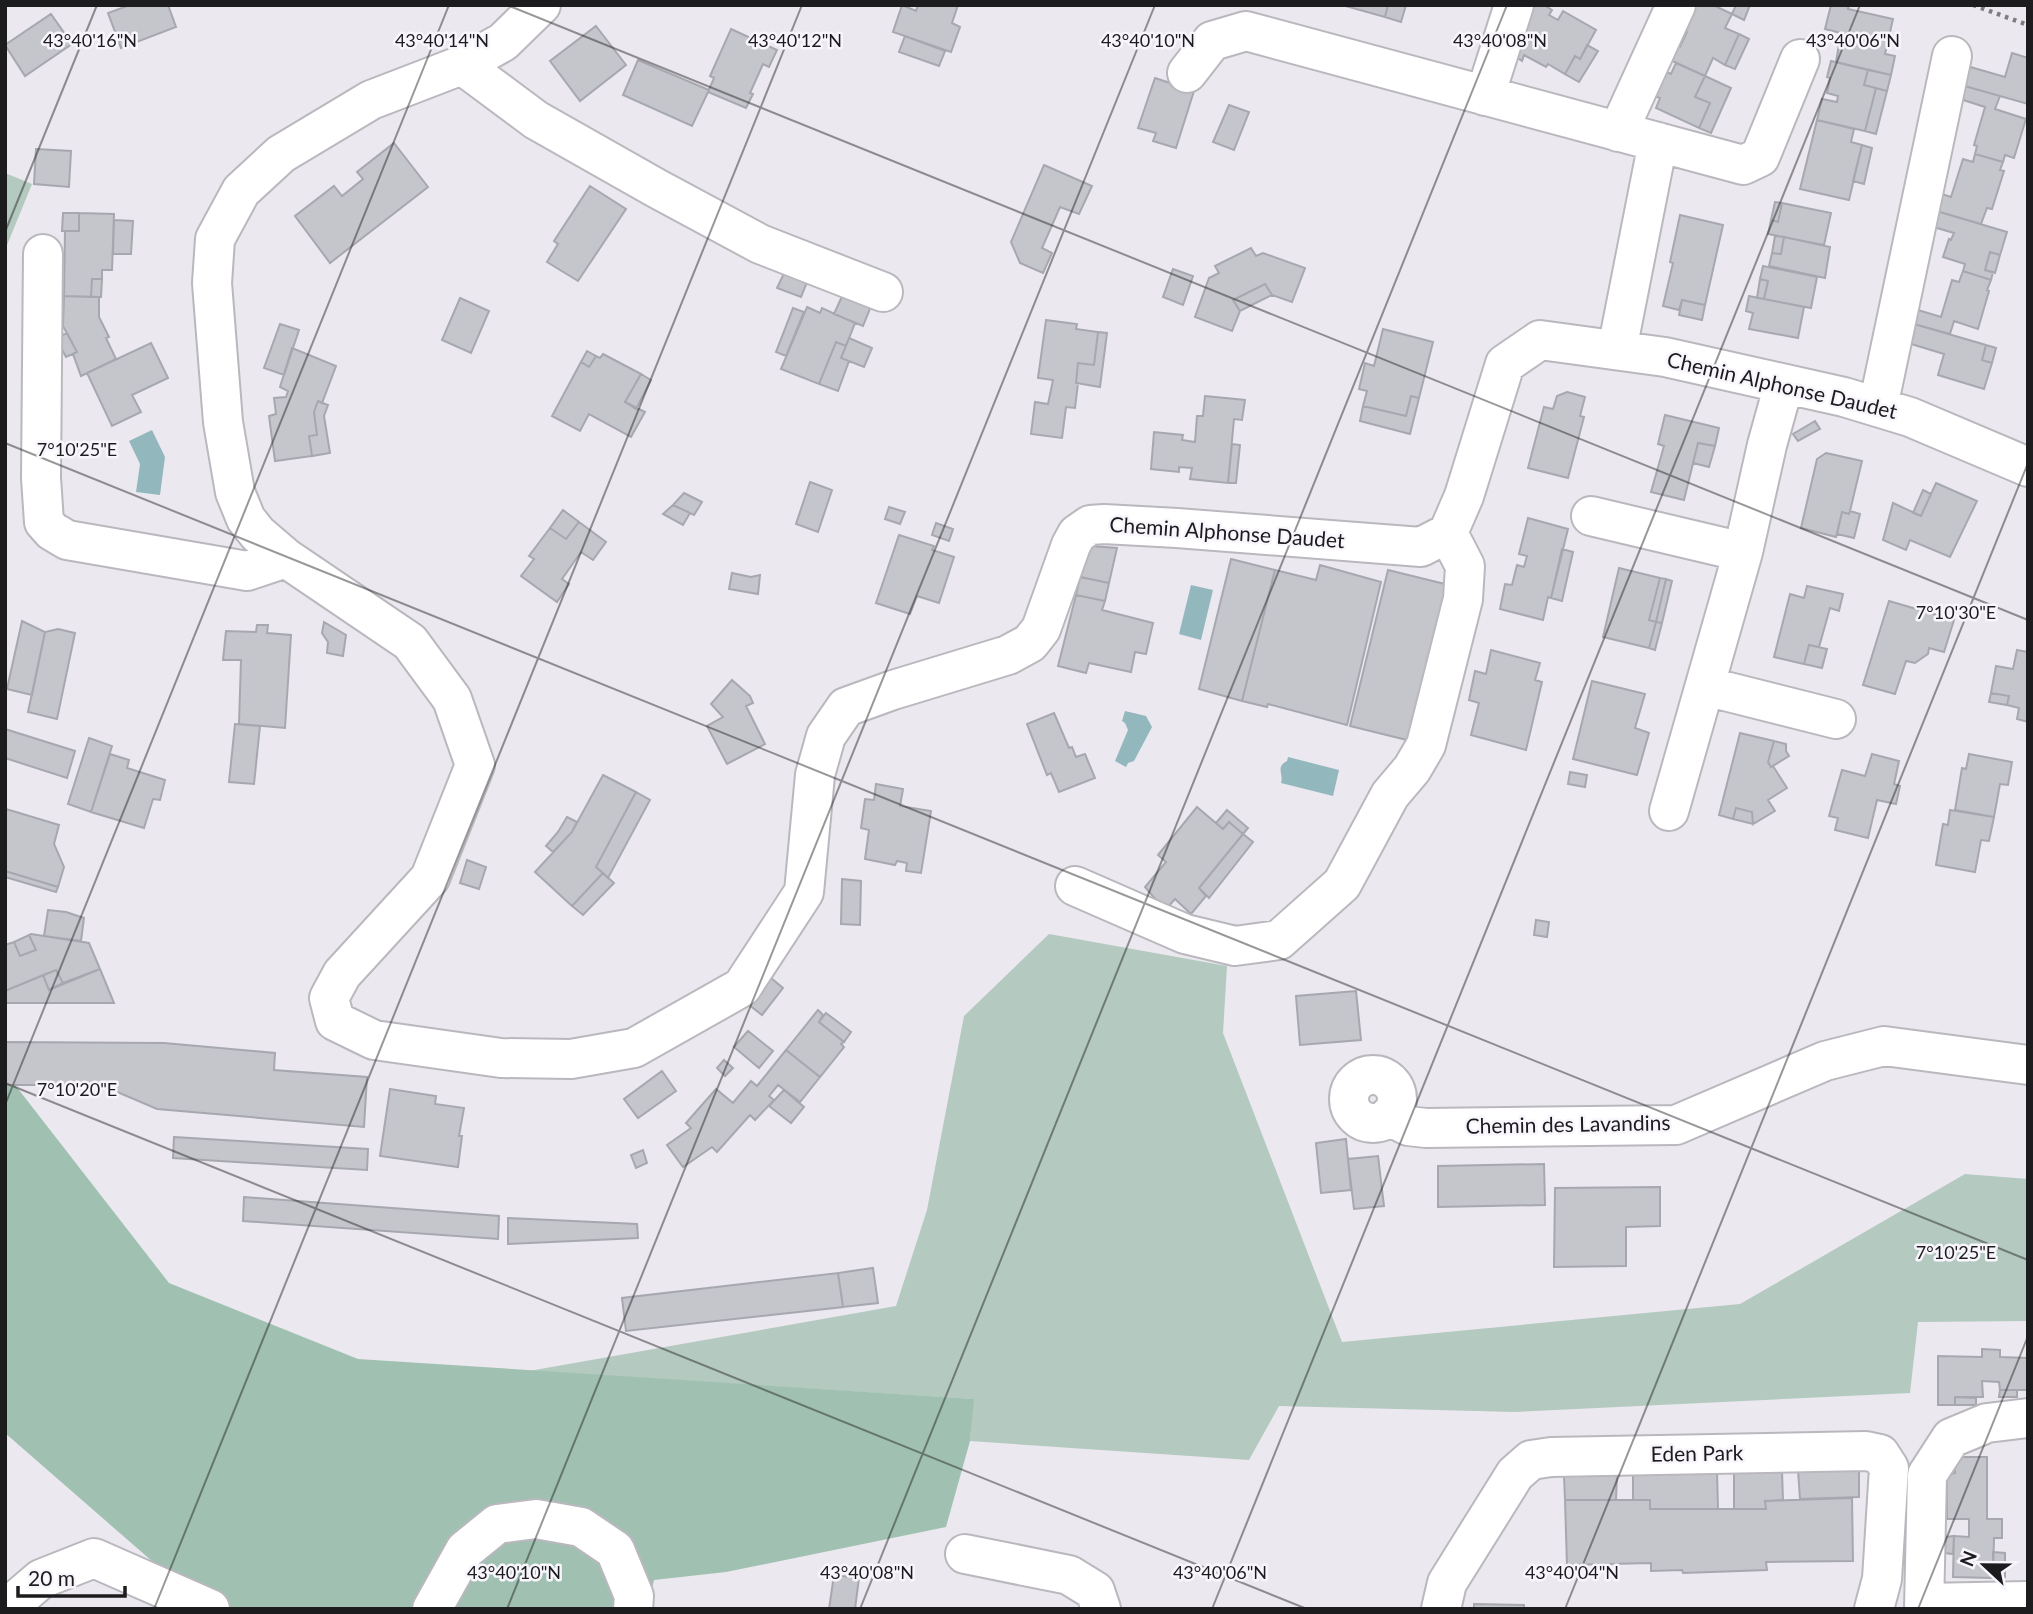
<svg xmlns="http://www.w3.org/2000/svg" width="2033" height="1614" viewBox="0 0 2033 1614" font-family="Lato,sans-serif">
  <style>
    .green { fill: #b4c9bf }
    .forest { fill: #a0c1b1 }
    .water { fill: #92b8be }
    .building { fill: #c5c6cc; stroke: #a7a8af; stroke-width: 2 }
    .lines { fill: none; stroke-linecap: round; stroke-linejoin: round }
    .minor-casing { stroke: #bab8be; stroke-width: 42 }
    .path { stroke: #7e7c80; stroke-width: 4.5; stroke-dasharray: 3.5 5; stroke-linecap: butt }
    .minor { stroke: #fff; stroke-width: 38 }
    .ticks { fill: none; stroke: #1c1b1d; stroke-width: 2; stroke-opacity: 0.45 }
    .labels { text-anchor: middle; stroke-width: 5; stroke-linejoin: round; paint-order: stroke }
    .street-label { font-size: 21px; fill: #1c1b1d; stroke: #f8f6fc }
    .ticks-label { font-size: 18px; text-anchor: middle; fill: #1c1b1d; stroke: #f8f6fc; stroke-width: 5; stroke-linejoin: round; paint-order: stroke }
  </style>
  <rect width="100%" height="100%" fill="#ebe8ef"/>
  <!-- green -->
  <path class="green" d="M5 173 32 184 5 250Z
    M1049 934 1227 966 1223 1033 1342 1342 1740 1304 1965 1174 2028 1179V1321L1918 1322 1910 1393 1515 1412 1279 1406 1249 1460 970 1441 973 1399 529 1371 896 1306 927 1210 964 1016Z"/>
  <!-- forest -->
  <path class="forest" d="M5 1072 169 1283 358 1359 974 1399 970 1441 946 1527 726 1572 654 1580 647 1609H207L5 1433Z"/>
  <!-- water -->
  <path class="water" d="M152 430 165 457 160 495 136 492 140 464 129 441Z
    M1191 585 1213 590 1201 640 1179 634Z
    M1125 711 1146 716 1152 727 1134 761 1128 763 1126 767 1115 761 1128 730 1125 723 1122 721Z
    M1288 757 1339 770 1333 796 1281 783C1284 774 1275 767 1287 761Z"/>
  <!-- building -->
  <path class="building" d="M130 5H168L176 27 121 48 108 13Z
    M902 5 916 11 918 5H958L952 23 960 27 951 52 893 32Z
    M1342 5H1388L1385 17Z
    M1388 5H1406L1401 22 1385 17Z
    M1530 5H1544L1552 10 1549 15 1558 20 1563 11 1596 30 1580 59 1575 56 1565 74 1548 64 1546 67 1524 55 1522 61 1507 51Z
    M1693 5H1713L1732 14 1725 28 1739 34 1725 65 1713 58 1705 76 1668 59 1675 45 1680 47 1687 32 1682 29Z
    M1736 5H1750L1744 20 1732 14Z
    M1831 5H1849L1848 9 1893 19 1885 54 1895 56 1891 75 1836 62 1841 33 1825 29Z
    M51 14 72 44 25 76 5 45Z
    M596 26 626 65 580 101 550 61Z
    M731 29 777 50 769 67 763 64 750 93 753 94 746 108 708 92 714 78 710 76Z
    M1739 34 1749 39 1735 69 1725 65Z
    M905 36 945 51 939 66 899 52Z
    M1587 45 1598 51 1579 82 1565 74 1575 56 1580 59Z
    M2012 53 2028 58V104L1961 85 1967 66 2005 77Z
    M638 60 709 90 692 126 623 95Z
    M1831 61 1868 70 1864 85 1876 88 1865 131 1817 120 1822 99 1837 102 1838 96 1827 93 1830 78 1827 77Z
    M1676 63 1705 76 1695 97 1710 103 1699 128 1656 108 1660 98 1647 93 1659 69 1671 74Z
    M1868 70 1891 75 1887 91 1864 85Z
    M1705 76 1731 88 1711 133 1699 128 1710 103 1695 97Z
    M1155 78 1194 91 1176 148 1153 141 1156 133 1138 128Z
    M1961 85 2000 96 1995 109 2026 119 2014 158 2005 155 2003 162 1975 154 1977 146 1974 145 1985 107 1957 98Z
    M1876 88 1887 91 1876 134 1865 131Z
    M1229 105 1249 112 1234 150 1213 142Z
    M1817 120 1854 129 1851 142 1862 145 1849 200 1800 189Z
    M394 143 428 187 330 263 295 216 334 186 342 196 363 179 357 172Z
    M1862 145 1872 148 1864 184 1853 181Z
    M36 149 71 151 69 187 34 184Z
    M1975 154 2003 162 2000 170 2004 171 1992 209 1987 208 1981 224 1933 210 1939 193 1951 197 1963 159 1973 162Z
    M1044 165 1092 186 1079 214 1060 207 1042 248 1052 253 1043 273 1020 263 1011 242Z
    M590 186 626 209 578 281 547 262 558 244 554 241Z
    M1775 202 1782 203 1778 222 1771 220Z
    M1782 203 1831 213 1824 245 1768 234 1771 220 1778 222Z
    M1933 210 2007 232 2000 255 1990 252 1985 270 1993 272 1991 280 1963 271 1965 264 1943 257 1949 239 1951 240 1954 233 1930 226Z
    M63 213H79V231H62Z
    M79 213 114 214 112 270H102V279H92L91 297 64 296 65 231H79Z
    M1680 215 1723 225 1705 305 1682 300 1679 310 1663 306 1673 263 1670 262Z
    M114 220 133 221 131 254H113Z
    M1775 236 1784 237 1781 254 1772 253Z
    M1784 237 1830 247 1825 278 1769 266 1772 253 1781 254Z
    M1251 248 1256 256 1263 253 1305 268 1292 302 1272 295 1265 284 1233 300 1240 311 1232 331 1195 317 1209 278 1219 273 1215 266Z
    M1990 252 2000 255 1995 273 1985 270Z
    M1763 266 1817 277 1811 308 1764 299 1768 281 1760 279Z
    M787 267 809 277 801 297 777 288Z
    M1173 269 1193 276 1183 305 1163 297Z
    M1963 271 1991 280 1987 290 1989 291 1978 329 1954 321 1950 334 1914 324 1918 310 1941 317 1952 280 1959 282Z
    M92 279H102L101 297H91Z
    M1760 279 1768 281 1764 299 1757 298Z
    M1265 284 1272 295 1240 311 1233 300Z
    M843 294 871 306 863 326 834 314Z
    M64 296 99 297V317L109 337 106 338 116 359 81 376 73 354 77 352 63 326Z
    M1749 296 1804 307 1798 338 1749 329 1753 313 1746 311Z
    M460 298 489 311 471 353 442 340Z
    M1682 300 1705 305 1702 320 1679 315Z
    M807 307 820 313 822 308 855 323 846 346 836 342 819 384 781 369Z
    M793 308 804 312 786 356 776 352Z
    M1046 320 1077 324 1076 329 1098 332 1094 365 1078 363 1076 383H1078L1075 408 1066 407 1062 438 1031 434 1035 402 1048 404 1053 380 1038 378Z
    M280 324 299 330 284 375 264 368Z
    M1914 324 1986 345 1982 360 1992 363 1984 389 1938 375 1944 354 1908 343Z
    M1383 329 1433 342 1419 398 1411 396 1406 416 1363 406 1367 391 1359 389 1365 363 1374 366Z
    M1098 332 1107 333 1100 387 1076 383 1078 363 1094 365Z
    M67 333 77 352 66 357 56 338Z
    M849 338 872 348 864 367 841 358Z
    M836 342 846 346 841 358 849 361 838 391 819 384Z
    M151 343 168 378 132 395 141 412 112 426 87 373Z
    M1986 345 1996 348 1992 363 1982 360Z
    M292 348 336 366 322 403 318 401 314 412 317 435 309 436 312 456 275 461 269 416 276 414 274 398 286 397 288 391 280 387Z
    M587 351 596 356 589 367 581 362Z
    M603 354 641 374 625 402 645 412 631 437 589 414 580 431 552 416 581 362 589 367 596 356 600 358Z
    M641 374 651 380 636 409 625 402Z
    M1567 392 1585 397 1580 416 1584 417 1568 478 1528 468 1544 407 1553 409 1557 396Z
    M1205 396 1245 400 1242 420 1234 419 1228 483 1190 479 1192 468 1179 467V472L1151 469 1154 432 1183 435 1182 440 1195 442 1197 416H1203Z
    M1411 396 1419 398 1410 434 1360 421 1363 406 1406 416Z
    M318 401 328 405 324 416 330 453 312 456 309 436 317 435 314 412Z
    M1665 415 1719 428 1715 446 1698 443 1684 500 1651 492 1664 446 1658 444Z
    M1815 421 1820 429 1798 441 1793 434Z
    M1698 443 1715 446 1709 467 1693 463Z
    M1232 444 1240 445 1236 483H1228Z
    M1826 453 1862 461 1850 511 1849 514 1842 512 1836 537 1801 528 1817 459Z
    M810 482 832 490 818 532 796 524Z
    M1936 483 1977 501 1950 557 1910 540 1906 550 1883 540 1893 503 1921 516Z
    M1923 490 1931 494 1921 516 1913 513Z
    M684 493 702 502 694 515 673 505Z
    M673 505 690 513 683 525 663 514Z
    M889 507 905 512 900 524 885 519Z
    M563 510 579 522 566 539 550 528Z
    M1850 511 1860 514 1854 538 1837 534 1842 512 1849 514Z
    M1528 518 1568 529 1551 598 1548 597 1543 620 1500 609 1505 584 1512 585 1517 565 1524 567 1527 556 1519 554Z
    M579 522 606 542 593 560 581 552 562 579 569 584 557 602 521 576 534 559 529 556 550 528 566 539Z
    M936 523 953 529 949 541 932 535Z
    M899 535 934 546 932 550 954 557 939 603 917 596 910 614 876 603Z
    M1091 546 1117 548 1109 583 1076 576Z
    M1562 549 1573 552 1562 601 1551 598Z
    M1231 559 1275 570 1242 701 1199 689Z
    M1320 565 1381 582 1347 725 1268 704 1267 707 1242 701 1275 570 1316 580Z
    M1619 568 1660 578 1649 620 1656 622 1649 648 1603 637Z
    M1388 570 1449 585 1411 741 1350 726Z
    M732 573 751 577 760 575 758 594 729 589Z
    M1080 577 1109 583 1105 601 1076 595Z
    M1660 578 1666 579 1656 622 1649 620Z
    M1666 579 1672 581 1662 623 1656 622Z
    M1807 586 1843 594 1839 611 1830 608 1819 647 1809 645 1804 664 1774 657 1790 594 1804 598Z
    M1076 595 1105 601 1102 610 1153 623 1146 654 1135 652 1131 672 1089 663 1086 673 1058 666Z
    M1889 601 1954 620 1944 652 1929 648 1928 654 1915 663 1906 661 1895 694 1863 685Z
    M22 621 45 632 32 695 7 689Z
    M324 622 346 635 343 656 327 653 328 642 322 633Z
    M1656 622 1662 623 1655 650 1649 648Z
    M257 625H268L267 633 291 635 285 728 239 724 241 660H223L226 631 256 632Z
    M58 629 75 633 57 719 28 712 45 632Z
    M1809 645 1827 649 1822 668 1804 664Z
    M1491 650 1540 663 1535 680 1542 682 1526 750 1471 735 1479 703 1469 700 1475 671 1486 674Z
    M2017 650 2028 652V722L2017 719 2019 708 2007 705 2009 696 1991 693 1996 666 2013 669Z
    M732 680 750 696 753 703 746 706 765 744 727 764 707 726 723 717 711 704Z
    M1592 681 1645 694 1635 728 1649 733 1637 775 1573 759Z
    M1991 693 2009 696 2007 705 1989 702Z
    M1054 713 1069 748 1072 747 1076 757 1085 754 1095 778 1059 792 1051 773 1047 775 1027 724Z
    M235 724 260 726 254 784 229 782Z
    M5 729 75 751 67 778 5 758Z
    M1740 733 1774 741 1768 762 1771 767 1773 766 1787 788 1768 800 1775 811 1753 824 1752 812 1736 808 1733 819 1719 815Z
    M89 738 112 746 91 812 68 804Z
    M1774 741 1786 744V751L1789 756 1771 767 1768 762Z
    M110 754 129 760 127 768 165 780 160 800 153 799 144 828 91 812Z
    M1872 754 1899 761 1894 784 1900 786 1896 804 1877 800 1868 838 1835 830 1838 818 1829 816 1842 770 1865 776Z
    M1969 754 2012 762 2008 785 2000 784 1994 817 1955 810 1962 768 1966 769Z
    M1570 772 1587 775 1585 787 1568 784Z
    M603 775 636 792 596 867 603 873 572 906 535 872 572 832Z
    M876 784 903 789 900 806 931 811 921 873 906 871 907 863 897 861 895 865 865 859 869 830 861 828 865 799 874 800Z
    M636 792 650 800 608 878 596 867Z
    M1197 807 1223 829 1229 822 1243 834 1199 888 1206 896 1191 914 1175 899 1167 908 1156 900 1145 887 1166 862 1158 855Z
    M1736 808 1752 812 1753 824 1733 819Z
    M6 809 59 825 54 844 64 867 58 887 5 871Z
    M1227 810 1248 828 1243 834 1229 822 1223 829 1216 823Z
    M1950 810 1994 817 1989 841 1981 840 1975 872 1936 865 1943 824 1948 825Z
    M567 817 577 822 572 832 553 852 546 846 558 832Z
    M1243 834 1253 842 1209 898 1199 888Z
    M467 860 486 867 479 889 460 883Z
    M5 871 58 887 56 892 5 877Z
    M603 873 614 883 583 915 572 906Z
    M842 879 861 881 860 925 841 924Z
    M48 910 66 912 84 918 81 941 44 936Z
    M1536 920 1549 922 1547 937 1534 935Z
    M31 934 89 943 100 969 63 983 56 970 5 991V945L14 942 20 956 36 950 29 935Z
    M29 935 36 950 20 956 14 942Z
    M100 969 114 1003H5V991L43 975 49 990Z
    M56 970 63 983 49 990 43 975Z
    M771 978 783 988 762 1015 748 1004Z
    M1356 991 1361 1040 1300 1045 1296 996Z
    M818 1010 823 1015 819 1022 844 1042 841 1044 844 1047 820 1077 786 1050Z
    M826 1013 851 1032 844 1042 819 1022Z
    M748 1031 773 1051 759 1068 734 1047Z
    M5 1042 164 1043 275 1053 274 1070 367 1077 364 1127 157 1109 101 1085H5Z
    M786 1050 820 1077 800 1102 778 1085 769 1096 774 1100 755 1120 750 1115 717 1152 712 1147 683 1167 667 1145 691 1128 686 1123 716 1089 733 1103 751 1081 757 1086Z
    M724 1060 733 1068 725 1076 717 1068Z
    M662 1071 676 1091 638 1118 624 1099Z
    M390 1089 436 1096 435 1104 464 1108 459 1136H462L458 1167 380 1156Z
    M784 1090 804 1107 791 1123 769 1106Z
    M174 1137 368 1149 367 1170 173 1158Z
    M1346 1139 1351 1190 1321 1193 1316 1143Z
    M643 1150 647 1163 636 1168 631 1155Z
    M1378 1156 1384 1206 1354 1209 1348 1159Z
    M1544 1164 1545 1205 1438 1207V1166Z
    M1660 1187V1226L1626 1227V1266L1554 1267 1555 1188Z
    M244 1197 499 1216 498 1239 243 1221Z
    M508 1218 637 1224 638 1238 508 1244Z
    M873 1268 878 1303 843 1307 838 1273Z
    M838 1273 843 1307 626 1331 622 1298Z
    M1982 1349 2000 1350V1357L2028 1358V1390H2000L1999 1382 1982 1381 1983 1397H1955V1405H1938V1356L1982 1357Z
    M2000 1390H2017V1397H1999Z
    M1955 1397 1976 1398V1405H1955Z
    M1955 1457H1987V1519H2002V1538H1994L1993 1578 1953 1577 1954 1536 1969 1537V1519H1947V1474L1955 1473Z
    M1798 1470H1859V1497L1800 1499Z
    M1782 1471 1783 1500 1765 1501 1766 1509H1734V1472Z
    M1633 1472H1717L1718 1509H1650V1500H1633Z
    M1617 1473 1616 1500H1565L1564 1475Z
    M1852 1498 1853 1561 1766 1562 1767 1570 1683 1573 1682 1570 1651 1571V1563L1567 1565 1565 1500H1650V1509H1766L1765 1501Z
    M1954 1536 1953 1554 1945 1553 1946 1537Z
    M1993 1552 2005 1553V1577L1993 1578Z
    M834 1575 859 1578 855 1609H829Z
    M1474 1604 1524 1605V1609H1474Z"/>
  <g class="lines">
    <defs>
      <path id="minor" d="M541 5 503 42 462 65 371 100 281 154 241 191 215 239 212 283 223 422 235 492 246 519 258 534 286 558 410 642 452 699 475 765 430 878 342 974 329 998 335 1021 374 1040 501 1058 571 1059 634 1048 742 987 804 892 815 775 826 736 846 707 893 690 1008 655 1030 643 1041 629 1071 545 1077 534 1090 525 1104 524 1177 528 1421 547 1448 533 1464 496 1505 364 1540 340 1665 357 1844 397 1910 417 2028 467
        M462 65 536 120 656 188 760 244 883 292
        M1187 73 1212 41 1246 31 1743 165 1760 157 1800 59
        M1485 96 1514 5
        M1618 132 1676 5
        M43 254 41 478 44 522 52 531 67 540 247 571 286 558
        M1617 350 1658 142
        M1878 407 1952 56
        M1591 516 1743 552
        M1705 686 1836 719
        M1669 811 1743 552 1767 445 1784 384
        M1075 886 1185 934 1235 946 1279 940 1342 884 1390 795 1412 769 1426 745 1463 599 1465 566 1448 533
        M1349 1099a24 24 0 1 1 48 0a24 24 0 1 1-48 0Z
        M1389 1116 1408 1126 1426 1128 1676 1125 1825 1061 1884 1046 2028 1065
        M965 1554 1069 1575 1095 1591 1101 1609
        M1924 1603 2028 1601
        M6 1609 41 1579 94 1558 210 1609
        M432 1609 465 1550 497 1524 536 1519 581 1527 615 1550 634 1596 633 1609
        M1441 1609 1447 1583 1515 1474 1531 1460 1551 1457 1866 1451 1880 1454 1889 1468 1882 1579 1874 1609
        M1924 1609 1927 1475 1951 1438 1987 1423 2028 1418"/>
    </defs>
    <!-- minor casing -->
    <use href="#minor" class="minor-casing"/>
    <!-- path -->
    <path class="path" d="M1973 5 2028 25"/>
    <!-- minor -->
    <use href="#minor" class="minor"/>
  </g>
  <!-- ticks -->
  <path class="ticks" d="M507 5 2028 620M5 232 97 5M5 443 2028 1260M5 1083 1307 1609M5 1105 449 5M154 1609 802 5M507 1609 1155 5M860 1609 1507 5M1212 1609 1860 5M1565 1609 2028 463M1918 1609 2028 1336"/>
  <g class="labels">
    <!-- street labels -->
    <g class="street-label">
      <text transform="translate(1782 386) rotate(13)" y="7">Chemin Alphonse Daudet</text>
      <text transform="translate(1227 533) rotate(4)" y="7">Chemin Alphonse Daudet</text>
      <text transform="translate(1568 1125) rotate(-1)" y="7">Chemin des Lavandins</text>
      <text transform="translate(1697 1454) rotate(-1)" y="7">Eden Park</text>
    </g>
  </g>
  <g class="ticks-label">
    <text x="90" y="47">43°40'16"N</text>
    <text x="442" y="47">43°40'14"N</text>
    <text x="795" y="47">43°40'12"N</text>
    <text x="1148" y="47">43°40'10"N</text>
    <text x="1500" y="47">43°40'08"N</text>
    <text x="1853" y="47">43°40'06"N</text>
    <text x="77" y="456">7°10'25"E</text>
    <text x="1956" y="619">7°10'30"E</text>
    <text x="77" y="1096">7°10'20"E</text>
    <text x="1956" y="1259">7°10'25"E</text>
    <text x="514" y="1579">43°40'10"N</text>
    <text x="867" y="1579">43°40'08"N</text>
    <text x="1220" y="1579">43°40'06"N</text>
    <text x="1572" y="1579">43°40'04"N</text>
  </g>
  <!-- border -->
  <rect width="2033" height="1614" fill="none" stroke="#1c1b1d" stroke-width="14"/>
  <!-- north arrow -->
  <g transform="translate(1984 1565) rotate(292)" stroke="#f8f6fc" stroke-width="5" paint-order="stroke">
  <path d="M0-5L12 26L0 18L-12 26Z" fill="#1c1b1d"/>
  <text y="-10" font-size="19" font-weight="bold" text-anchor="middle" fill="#1c1b1d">N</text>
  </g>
  <!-- scale -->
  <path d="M18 1586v10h107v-10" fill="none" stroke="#1c1b1d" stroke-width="3.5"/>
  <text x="28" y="1586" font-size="21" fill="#1c1b1d" stroke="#f8f6fc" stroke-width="5" paint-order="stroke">20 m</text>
</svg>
